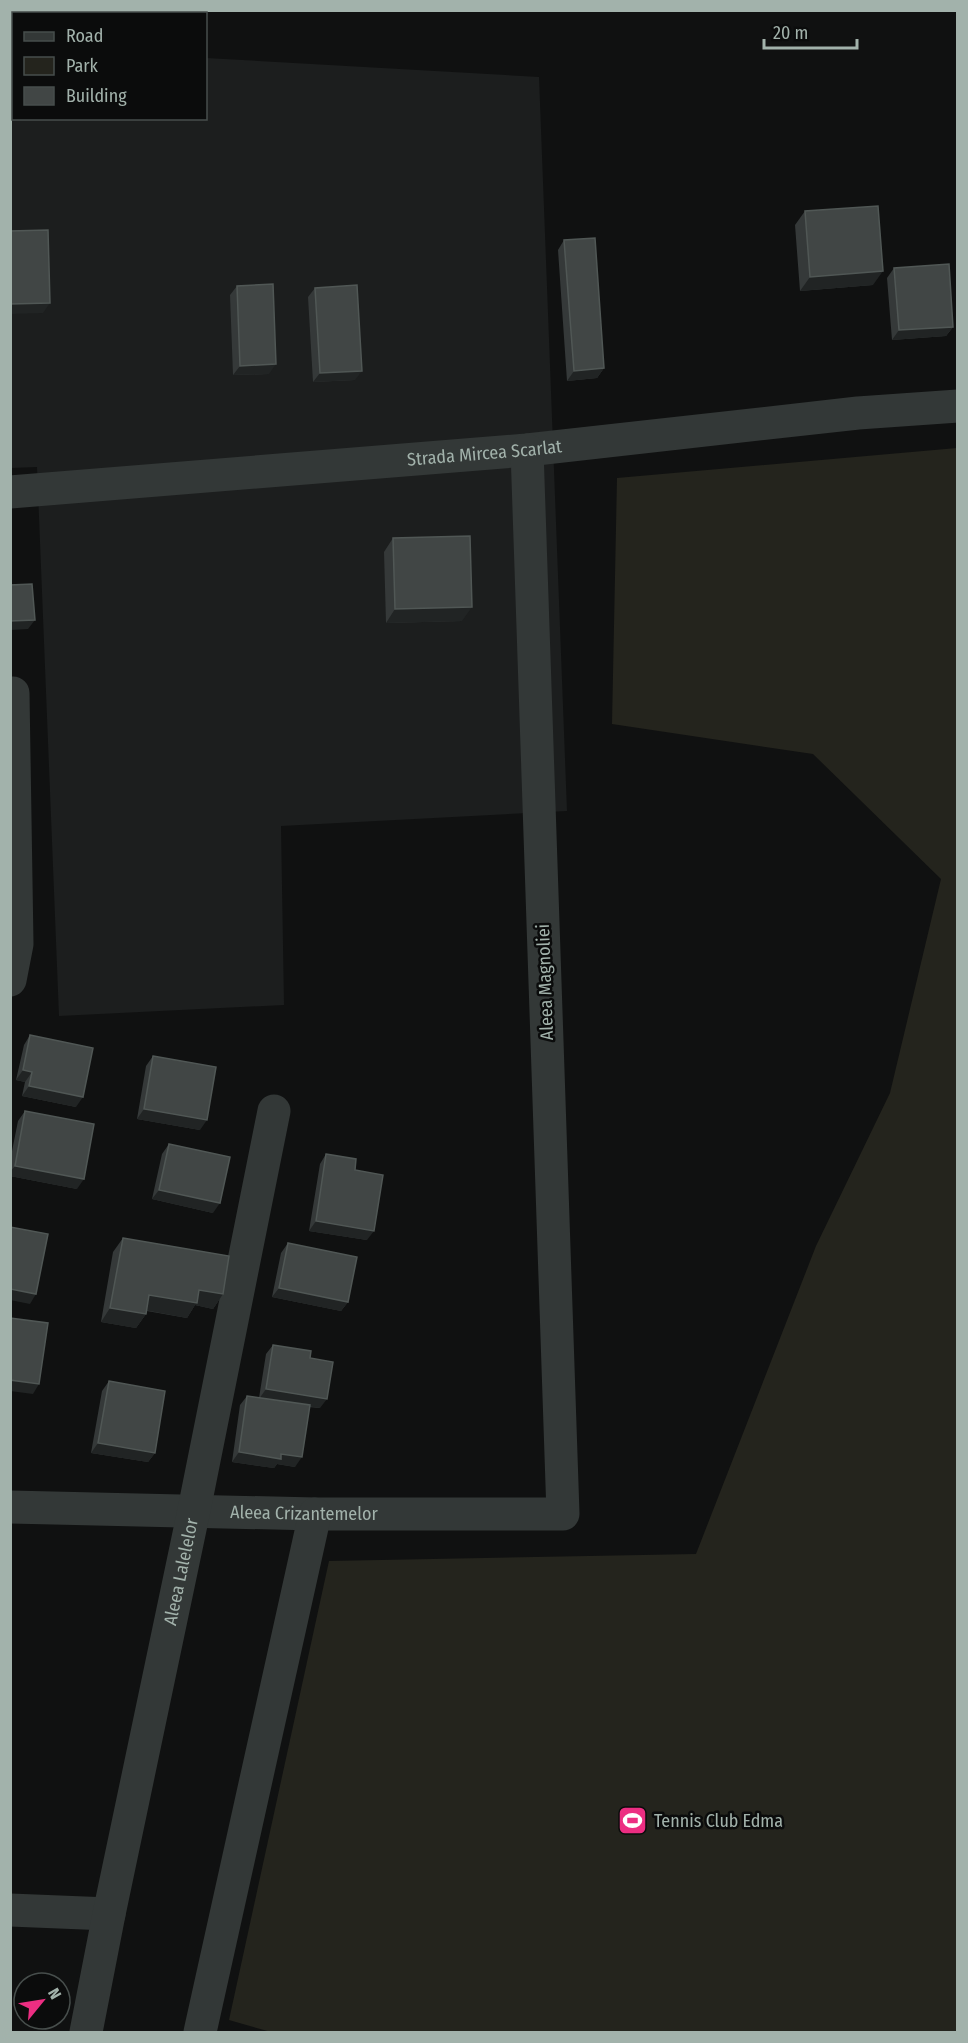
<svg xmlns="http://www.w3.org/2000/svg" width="968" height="2043" viewBox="0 0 968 2043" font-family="'Fira Sans Condensed',sans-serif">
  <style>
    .built { fill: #1c1e1e }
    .green { fill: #24241d }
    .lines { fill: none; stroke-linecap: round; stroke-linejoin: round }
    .minor { stroke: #333837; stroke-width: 33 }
    .wall { fill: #353939 }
    .shaded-wall { fill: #212424 }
    .building { fill: #414645; stroke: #505755; stroke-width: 1.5 }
    .labels { text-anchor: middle; stroke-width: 5; stroke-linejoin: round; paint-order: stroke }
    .street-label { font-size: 18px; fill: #a2b2ab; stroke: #0b0c0c }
    .poi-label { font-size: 18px; fill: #a2b2ab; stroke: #0b0c0c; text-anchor: start }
  </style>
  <rect width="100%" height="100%" fill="#101111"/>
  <!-- built -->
  <path class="built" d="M100 10V13L14 14V118H206V58L539 77 567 811 281 826 284 1005 59 1016 37 467 11 468V11Z"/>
  <!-- green -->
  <path class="green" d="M957 448V2032H271L229 2020 329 1561 696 1554 816 1246 890 1093 941 879 813 754 612 724 617 478Z"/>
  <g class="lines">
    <!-- minor -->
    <g class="minor">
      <path id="s1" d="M10 492 527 450 858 413 958 406"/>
      <path d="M10 693H13L17 944 10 980"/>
      <path id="s2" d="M10 1507 315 1514H563L527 450"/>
      <path d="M10 1910 109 1914"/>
      <path id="s3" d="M86 2032 109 1914 194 1510 274 1111"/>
      <path d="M200 2032 315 1514"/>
    </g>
  </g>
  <!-- wall -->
  <path class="wall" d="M805 211 873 285 800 291 795 225Z
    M564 240 604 368 597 378 567 381 558 250Z
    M894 268 953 327 946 336 892 340 887 278Z
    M237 286 269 374 233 375 230 295Z
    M315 288 355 380 313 382 308 297Z
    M393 538 462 621 386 623 384 552Z
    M30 1035 76 1107 22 1096 25 1082 16 1080 24 1045Z
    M153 1056 200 1130 137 1119 146 1066Z
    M25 1111 77 1189 10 1176V1161L18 1121Z
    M169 1144 213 1213 152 1199 162 1154Z
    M326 1154 355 1170 367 1240 309 1231 320 1164Z
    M123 1238 223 1294 213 1309 195 1305 187 1318 147 1311 146 1314 136 1328 101 1322 113 1252Z
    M288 1243 348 1302 341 1311 272 1297 281 1253Z
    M273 1345 310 1358 320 1408 309 1407 295 1467 277 1464 274 1468 232 1462 240 1405 247 1396 259 1398 266 1354Z
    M109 1381 155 1453 148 1462 91 1453 102 1391Z"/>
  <!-- shaded-wall -->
  <path class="shaded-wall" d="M883 271 873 285 800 291 810 277Z
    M50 303 43 313 10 314V304Z
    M953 327 946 336 892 340 899 330Z
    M276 364 269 374 233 375 240 366Z
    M604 368 597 378 567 381 574 371Z
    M362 371 355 380 313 382 320 373Z
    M472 607 462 621 386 623 395 609Z
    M35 620 28 629 10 630V621Z
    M23 1070 32 1072 25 1082 16 1080Z
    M29 1086 83 1097 76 1107 22 1096Z
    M144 1109 207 1120 200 1130 137 1119Z
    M15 1166 84 1179 77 1189 10 1176V1172Z
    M159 1190 220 1203 213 1213 152 1199Z
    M316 1221 374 1231 367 1240 309 1231Z
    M279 1288 348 1302 341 1311 272 1297Z
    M10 1289 36 1294 30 1304 10 1300Z
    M199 1290 223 1294 213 1309 195 1305 187 1318 139 1309 149 1295Z
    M110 1308 146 1314 136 1328 101 1322Z
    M10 1380 39 1384 33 1394 10 1391Z
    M266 1389 327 1399 320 1408 259 1399Z
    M98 1443 155 1453 148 1462 91 1453Z
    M239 1452 281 1454 302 1457 295 1467 277 1464 274 1468 232 1462Z"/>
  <!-- building -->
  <path class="building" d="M878 206 883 271 810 277 805 211Z
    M48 230 50 303 10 304V231Z
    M595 238 604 368 574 371 564 240Z
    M949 264 953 327 899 330 894 268Z
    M273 284 276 364 240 366 237 286Z
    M357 285 362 371 320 373 315 288Z
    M470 536 472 607 395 609 393 538Z
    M32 584 35 620 10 621V585Z
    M30 1035 93 1048 83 1097 29 1086 32 1072 23 1070Z
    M153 1056 216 1067 207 1120 144 1109Z
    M25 1111 94 1124 84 1179 15 1166Z
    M169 1144 230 1157 220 1203 159 1190Z
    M326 1154 356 1159 355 1170 383 1175 374 1231 316 1221Z
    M10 1227 48 1234 36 1294 10 1289Z
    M123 1238 229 1256 223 1294 199 1290 197 1303 149 1295 146 1314 110 1308Z
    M288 1243 357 1257 348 1302 279 1288Z
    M10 1318 48 1323 39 1384 10 1380Z
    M273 1345 311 1351 310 1358 333 1362 327 1399 266 1389Z
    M109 1381 165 1391 155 1453 98 1443Z
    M247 1396 310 1405 302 1457 281 1454V1459L239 1452Z"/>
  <!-- icons -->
  <defs>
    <symbol id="stadium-square" viewBox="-11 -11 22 22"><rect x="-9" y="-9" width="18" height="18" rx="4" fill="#ec2e82" stroke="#0b0c0c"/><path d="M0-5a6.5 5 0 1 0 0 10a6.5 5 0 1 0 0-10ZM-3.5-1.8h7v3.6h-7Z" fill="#fff"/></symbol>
  </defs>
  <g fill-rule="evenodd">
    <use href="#stadium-square" x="616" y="1804" width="33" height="33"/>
  </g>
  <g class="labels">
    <!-- street labels -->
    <g class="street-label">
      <text dy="6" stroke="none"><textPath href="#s1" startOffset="476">Strada Mircea Scarlat</textPath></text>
      <text transform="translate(545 982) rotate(-92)" y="6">Aleea Magnoliei</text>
      <text dy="6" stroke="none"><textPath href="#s2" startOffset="294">Aleea Crizantemelor</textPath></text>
      <text dy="6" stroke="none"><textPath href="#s3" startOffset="470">Aleea Lalelelor</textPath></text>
    </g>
    <!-- poi labels -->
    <g class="poi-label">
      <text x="654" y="1827">Tennis Club Edma</text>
    </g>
  </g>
  <!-- border -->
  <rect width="968" height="2043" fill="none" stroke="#a2b2ab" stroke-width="24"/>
  <!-- legend -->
  <rect x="12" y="12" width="195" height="108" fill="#0b0c0c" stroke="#474e4c" stroke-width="1.5"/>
  <rect x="24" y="32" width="30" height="9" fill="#333837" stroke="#474e4c" stroke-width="1.5"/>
  <text x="66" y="42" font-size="18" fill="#a2b2ab">Road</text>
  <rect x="24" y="57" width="30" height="18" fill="#24241d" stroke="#474e4c" stroke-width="1.5"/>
  <text x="66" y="72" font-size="18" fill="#a2b2ab">Park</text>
  <rect x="24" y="87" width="30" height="18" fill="#414645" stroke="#474e4c" stroke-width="1.5"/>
  <text x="66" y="102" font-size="18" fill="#a2b2ab">Building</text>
  <!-- north arrow -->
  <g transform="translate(42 2001) rotate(60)"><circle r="28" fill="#0b0c0c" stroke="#474e4c" stroke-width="1.5"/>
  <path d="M0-4.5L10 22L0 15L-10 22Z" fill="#ec2e82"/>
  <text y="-9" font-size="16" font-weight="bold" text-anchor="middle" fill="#a2b2ab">N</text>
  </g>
  <!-- scale -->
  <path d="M764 39v9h93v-9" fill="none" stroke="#a2b2ab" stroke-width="3"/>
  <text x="773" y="39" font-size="18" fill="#a2b2ab" stroke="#0b0c0c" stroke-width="4.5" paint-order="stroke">20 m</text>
</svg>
